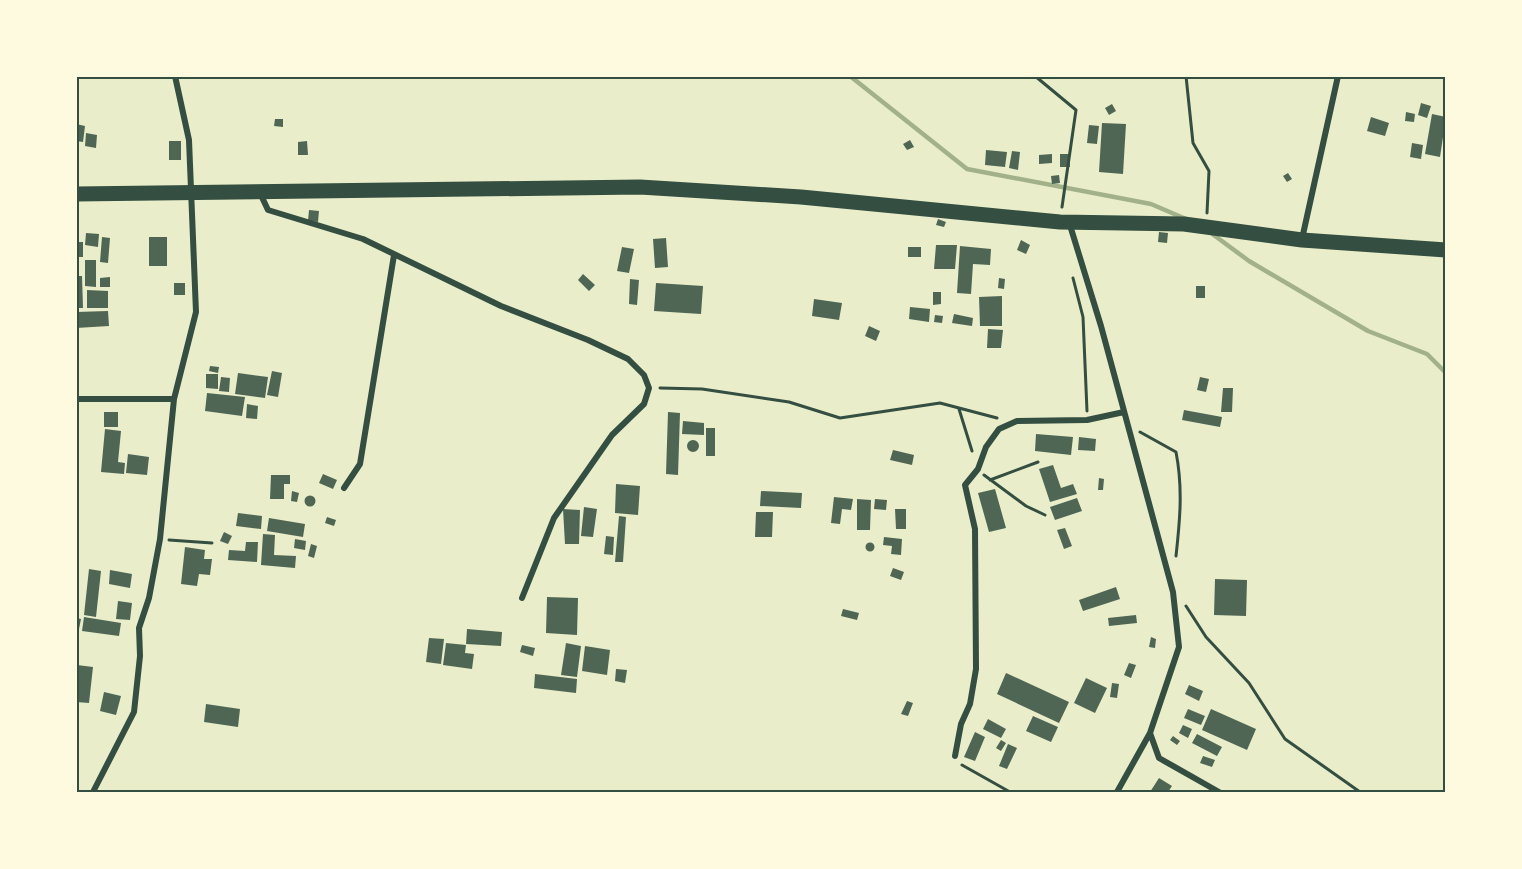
<svg xmlns="http://www.w3.org/2000/svg" width="1522" height="869" viewBox="0 0 1522 869" font-family="'PT Sans',sans-serif">
  <style>
    .lines { fill: none; stroke-linecap: round; stroke-linejoin: round }
    .stream { stroke: #a3b18a; stroke-width: 4.5 }
    .building { fill: #4f6655 }
    .path { stroke: #344e41; stroke-width: 3 }
    .minor { stroke: #344e41; stroke-width: 6 }
    .primary { stroke: #344e41; stroke-width: 15 }
    .neatline { fill: none; stroke: #344e41; stroke-width: 2 }
  </style>
  <rect width="100%" height="100%" fill="#e9edc9"/>
  <g class="lines">
    <!-- stream -->
    <path class="stream" d="M850 76 967 169 1151 204 1186 219
      M1211 233 1249 261 1368 331 1427 354 1446 373"/>
  </g>
  <!-- building -->
  <path class="building" d="M1421 103 1431 106 1427 118 1418 115Z
    M1112 104 1116 111 1109 115 1105 108Z
    M1406 112 1415 114 1414 122 1405 121Z
    M1432 114 1446 117 1440 157 1425 154Z
    M1371 117 1389 123 1385 136 1367 131Z
    M275 119H283V127L274 126Z
    M1102 123 1126 124 1123 174 1099 172Z
    M76 124 85 126 83 142 76 141Z
    M1089 125 1099 126 1097 144 1087 143Z
    M86 133 97 135 96 148 85 146Z
    M910 140 914 147 907 150 903 144Z
    M169 141H181V160H169Z
    M307 141 308 155H298V142Z
    M1412 143 1423 145 1421 159 1410 157Z
    M986 150 1007 152 1005 167 985 165Z
    M1012 151 1020 152 1018 170 1009 168Z
    M1052 154V163L1039 164V155Z
    M1060 154H1069L1070 167H1060Z
    M1288 173 1292 179 1287 182 1283 176Z
    M1059 175 1060 183 1052 184 1051 176Z
    M309 210 319 211 318 222 308 221Z
    M938 219 946 222 944 227 936 225Z
    M1159 232 1168 233 1167 243 1158 242Z
    M86 233 99 234 98 247 85 245Z
    M102 237 110 238 108 263 100 262Z
    M149 237H167V266H149Z
    M666 238 668 267 655 268 653 239Z
    M1021 240 1030 245 1026 254 1017 250Z
    M76 242H83V257H76Z
    M936 245H957L955 269H934Z
    M960 246 991 249 990 265 973 264 971 294 957 293Z
    M622 247 634 249 629 273 617 271Z
    M908 247H921V257H908Z
    M85 260H96V287L85 286Z
    M583 274 595 285 589 291 578 280Z
    M76 276H82L83 308H76Z
    M110 277V287H100V278Z
    M999 278 1005 279 1004 289 998 288Z
    M630 279 639 280 637 305 629 304Z
    M174 283H185V295H174Z
    M656 283 703 286 701 314 654 311Z
    M1196 286H1205V298H1196Z
    M87 290 108 291V308H87Z
    M933 292H941V304L933 305Z
    M1002 296V326H980L979 297Z
    M814 299 842 303 839 320 812 316Z
    M910 307 930 309 929 322 909 319Z
    M108 311 109 326 76 328V312Z
    M954 314 973 318 972 326 952 323Z
    M935 315 943 316 942 323 934 322Z
    M869 326 880 331 876 341 865 336Z
    M988 329 1003 330 1001 348H987Z
    M210 366 219 367 218 373 209 371Z
    M272 371 282 373 278 397 267 395Z
    M238 373 268 377 265 398 235 394Z
    M206 374H218V389L206 388Z
    M221 377 230 378 229 392 219 391Z
    M1200 377 1209 379 1206 392 1197 390Z
    M1223 388H1233L1232 412H1221Z
    M207 393 245 397 242 416 205 411Z
    M247 404 258 406 257 419 246 418Z
    M1184 410 1222 417 1220 427 1182 420Z
    M104 412H118V427H104Z
    M668 412 680 413 678 475 666 474Z
    M683 421 704 423V435L682 434Z
    M706 428H715V456H706Z
    M105 429 121 431 118 462 125 463 124 474 101 472Z
    M1036 434 1073 437 1071 455 1035 451Z
    M1079 437 1096 439 1095 451 1078 450Z
    M687 446a6 6 0 1 1 12 0a6 6 0 1 1-12 0Z
    M893 450 914 455 912 465 890 460Z
    M128 454 149 457 147 475 126 473Z
    M1053 465 1061 488 1073 484 1077 494 1050 502 1039 469Z
    M323 474 337 480 333 489 319 483Z
    M271 475H290V484H284V499H270Z
    M1099 478 1104 479 1103 490H1098Z
    M616 484 640 486 638 515 615 513Z
    M995 489 1006 528 989 532 978 493Z
    M292 491 299 493 297 502 291 501Z
    M761 491 802 493 801 508 760 506Z
    M304.5 501a5.5 5.5 0 1 1 11 0a5.5 5.5 0 1 1-11 0Z
    M834 497 853 499 851 510 842 509 840 524 831 523Z
    M1077 498 1082 511 1055 520 1050 507Z
    M857 499 871 500 870 530H857Z
    M875 499 887 500 886 510 874 509Z
    M584 507 597 509 593 537 581 536Z
    M563 509 580 510 579 544H565Z
    M895 509H906V529H896Z
    M756 512H773L772 537H755Z
    M238 513 262 516 261 529 236 526Z
    M619 516 626 517 623 562H615Z
    M327 517 336 520 334 526 325 523Z
    M269 518 305 524 303 537 267 531Z
    M1065 528 1072 546 1064 549 1057 530Z
    M224 532 232 536 228 544 220 541Z
    M263 534 275 535 274 555 296 556 295 568 261 565Z
    M606 536 614 537 613 555 604 554Z
    M884 537 902 539 901 555 891 554 892 546 883 545Z
    M295 539 306 541 305 550 294 548Z
    M246 542H258L257 562 228 560 229 550 245 551Z
    M865.5 547a4.5 4.5 0 1 1 9 0a4.5 4.5 0 1 1-9 0Z
    M311 544 317 546 314 558 308 556Z
    M185 547 205 550 204 559H212L210 575 199 574 197 586 181 584Z
    M893 568 904 572 901 580 890 576Z
    M89 569 101 571 96 617 84 615Z
    M110 570 132 574 130 588 109 584Z
    M1215 579 1247 580 1246 616 1214 615Z
    M1116 587 1120 599 1083 611 1079 600Z
    M547 597 578 598 577 635 546 633Z
    M118 601 132 603 130 620 116 619Z
    M843 609 859 613 857 620 841 616Z
    M1136 615 1137 623 1109 626 1108 618Z
    M84 617 121 623 119 636 82 631Z
    M76 618 81 619 79 629 76 628Z
    M467 629 502 632 501 646 466 644Z
    M1151 637 1156 639 1155 648 1149 647Z
    M429 638 444 639 441 664 426 662Z
    M446 643 466 645 465 653 474 654 472 669 443 665Z
    M566 643 581 646 577 677 561 675Z
    M522 645 535 648 533 656 520 652Z
    M585 646 610 650 607 675 582 671Z
    M1129 663 1136 665 1131 678 1124 675Z
    M77 665 93 667 89 703 76 702Z
    M616 669 627 670 625 683 615 681Z
    M1006 673 1069 702 1059 723 997 694Z
    M535 674 577 679 576 693 534 688Z
    M1086 678 1107 688 1095 713 1074 703Z
    M1112 683 1119 684 1117 698 1110 697Z
    M1189 685 1203 691 1199 701 1185 694Z
    M104 692 121 696 116 715 100 711Z
    M907 701 913 703 908 716 901 714Z
    M206 704 240 709 238 727 204 722Z
    M1188 709 1205 716 1201 725 1184 718Z
    M1211 709 1256 729 1247 750 1202 730Z
    M1033 716 1058 727 1051 742 1026 731Z
    M988 719 1006 729 1001 738 983 729Z
    M1183 725 1192 729 1188 738 1179 733Z
    M975 732 985 737 975 761 964 757Z
    M1197 734 1222 747 1217 756 1192 743Z
    M1173 736 1180 741 1177 745 1170 740Z
    M1001 740 1006 743 1001 751 996 748Z
    M1008 744 1017 748 1007 769 999 766Z
    M1203 756 1215 760 1212 767 1200 763Z
    M1159 778 1172 786 1168 792H1150Z"/>
  <g class="lines">
    <!-- path -->
    <path class="path" d="M1035 76 1076 110 1062 207
      M1186 76 1193 143 1209 171 1207 213
      M1073 278 1083 317 1087 411
      M660 388 702 389 789 402 840 418 940 403 997 418
      M959 409 972 451
      M1140 432 1176 452C1183 488 1180 520 1176 556
      M984 475 1026 506 1045 515
      M990 480 1038 462
      M169 540 212 543
      M1186 606 1206 637 1249 683 1285 739 1360 792
      M962 765 1010 792"/>
    <!-- minor -->
    <path class="minor" d="M260 193 268 210 363 239 501 306 588 340 628 359 644 375 649 388 644 404 612 435 554 518 522 598
      M1069 222 1101 326 1173 592 1179 647 1150 733 1159 758 1219 792
      M1302 239 1338 76
      M76 399H174
      M344 488 360 464 394 255
      M955 756 961 724 970 704 976 669 975 529 965 485 978 469 986 447 999 429 1017 421 1087 420 1124 412
      M93 792 134 712 140 656 139 628 149 598 160 539 174 399 196 312 189 140 175 76
      M1117 792 1150 733"/>
    <!-- primary -->
    <path class="primary" d="M76 194 640 187 801 197 1060 222 1184 224 1302 240 1446 250"/>
  </g>
  <!-- border -->
  <rect width="1522" height="869" fill="none" stroke="#fefae0" stroke-width="156"/>
  <rect x="78" y="78" width="1366" height="713" class="neatline"/>
</svg>
